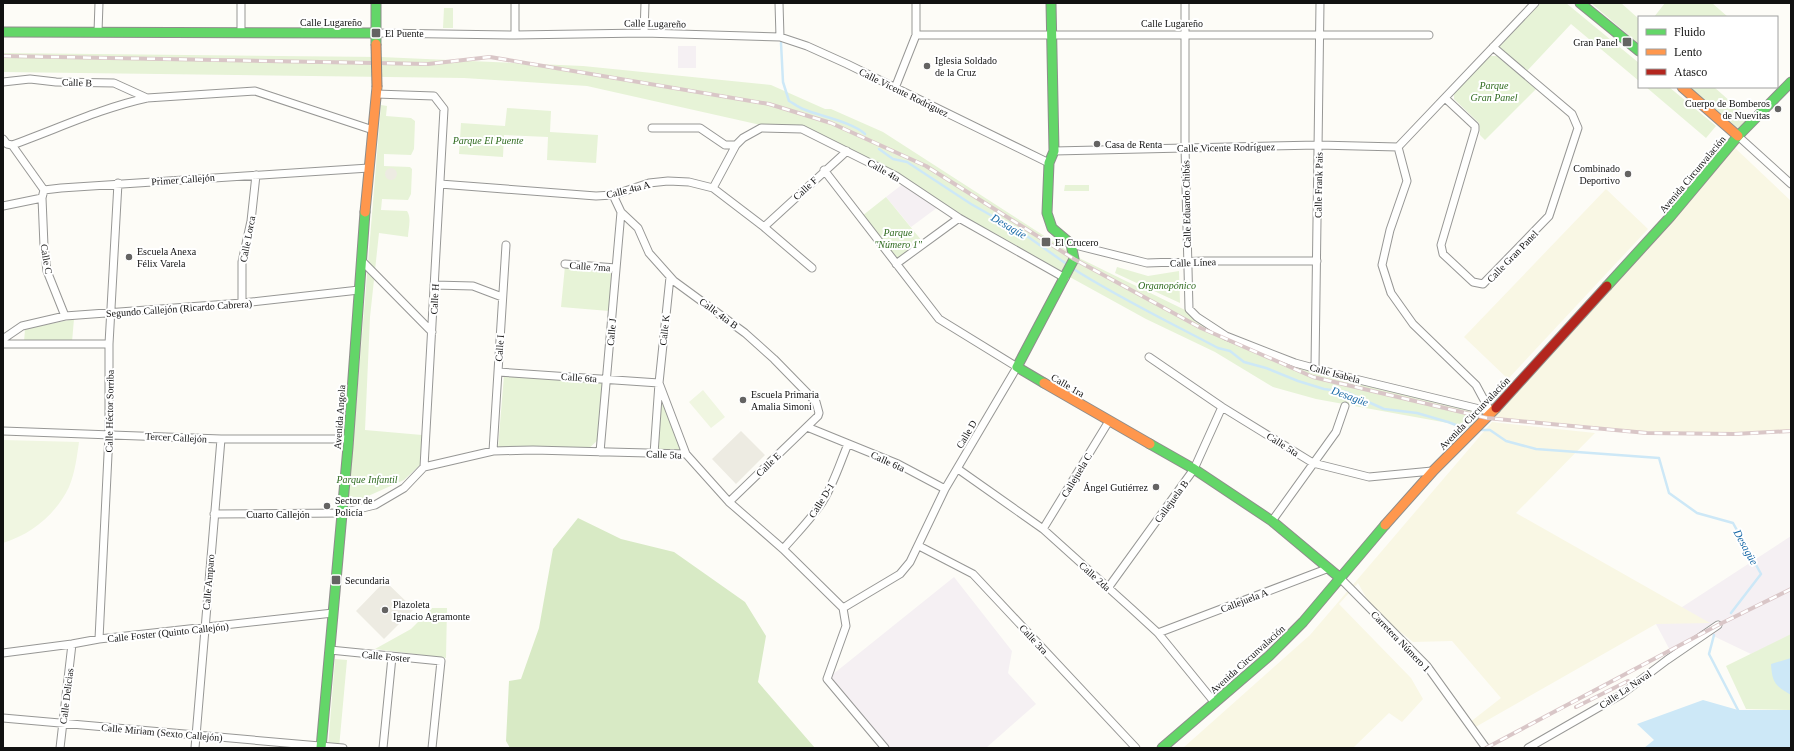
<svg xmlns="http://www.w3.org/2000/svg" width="1794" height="751" viewBox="0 0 1794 751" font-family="'Times New Roman',serif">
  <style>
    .industrial { fill: #f5f0f3 }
    .farmland { fill: #f9f7e4 }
    .green { fill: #e7f3d7 }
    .forest { fill: #d8eac5 }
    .pitch { fill: #f0f6e1 }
    .plaza { fill: #edebe2 }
    .water { fill: #cde8f7 }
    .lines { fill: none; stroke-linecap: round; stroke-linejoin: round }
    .stream { stroke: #cde8f7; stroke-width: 2.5 }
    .street-casing { stroke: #979795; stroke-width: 9 }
    .fast-casing { stroke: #8e8d8b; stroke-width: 11 }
    .slow-casing { stroke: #8e8d8b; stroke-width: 11 }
    .jam-casing { stroke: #8e8d8b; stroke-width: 11 }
    .street { stroke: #fffffe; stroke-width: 7 }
    .fast { stroke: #63d668; stroke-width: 9 }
    .slow { stroke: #ff974d; stroke-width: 9 }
    .jam { stroke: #b3261e; stroke-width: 9 }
    .rail-casing { stroke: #d9c6c7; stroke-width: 4 }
    .rail { stroke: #fff; stroke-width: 2.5; stroke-dasharray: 8; stroke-linecap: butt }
    .slow-bridge-casing { stroke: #858482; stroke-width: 11; stroke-linecap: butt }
    .slow-bridge { stroke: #ff974d; stroke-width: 9 }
    .poi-dot { fill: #646362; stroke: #fff; stroke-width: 1.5 }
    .labels { text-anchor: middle; stroke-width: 4; stroke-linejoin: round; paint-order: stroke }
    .street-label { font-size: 10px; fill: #111; stroke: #fff }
    .poi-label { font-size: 10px; fill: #111; stroke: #fff; text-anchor: start }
    .park-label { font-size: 10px; font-style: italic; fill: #2f6b1f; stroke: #fff }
    .water-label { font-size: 11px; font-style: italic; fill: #1768a6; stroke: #fff }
  </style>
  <rect width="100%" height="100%" fill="#fdfcf7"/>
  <!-- industrial -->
  <path class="industrial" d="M678 46H696V68H678Z
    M904 183 938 207 911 227 886 197Z
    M1791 536V635L1751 654 1707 633 1673 656 1656 624Z
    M954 577 1012 651 1008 673 1036 704 986 748H885L827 679Z"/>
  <!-- farmland -->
  <path class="farmland" d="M1734 147 1791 201V431L1734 434 1647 433 1487 418Z
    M1606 189 1648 229 1508 379 1464 337Z
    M1492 422 1595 433 1516 513 1710 623 1656 624 1472 729 1469 723 1501 698 1452 641 1413 642 1373 610 1358 583 1339 604 1411 678 1423 699 1402 722 1389 713 1353 748H1183L1310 635Z"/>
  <!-- green -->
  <path class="green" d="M1541 3H1566L1639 63V81L1571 24 1527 71 1499 47Z
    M1591 3H1621L1639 19V44Z
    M1665 3H1712L1728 17H1654Z
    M444 8H453V28H443Z
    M3 53 381 57 583 66 771 85 825 109H831L883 132 1077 257 1185 310C1205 330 1228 338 1254 349L1486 413 1470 427 1316 399 1273 387 1215 352 1146 319 959 216 901 176 801 128 765 126 587 86 464 78 3 72Z
    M1489 56H1497L1536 89 1485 140 1480 135 1479 123 1454 99V94Z
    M1646 87H1669L1716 126 1706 138Z
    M1690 87H1714L1749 118 1739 129Z
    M381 105 387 106 386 116 411 118 415 121 414 149 411 155 384 154V166L410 167 412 169 411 194 408 200 382 199 381 210 407 211C412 218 408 230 408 237L379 233 370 317 365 430 422 435 420 465 404 480 348 505Z
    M507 108 551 111 550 132 598 135 596 163 547 160 548 137 504 135 503 157 459 154 461 123 505 126Z
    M1065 185H1089V191H1064Z
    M886 197 922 241 896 261 862 216Z
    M565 266 612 270 609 311 561 307Z
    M1117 267 1148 276 1179 271 1180 303 1115 273Z
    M74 319 72 342H24L25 329Z
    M504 375 603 382 598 440 587 450 546 446 498 448Z
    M659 383 686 454H654Z
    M432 608H447L446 658 375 649 411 629Z
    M1791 634V710L1746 709 1726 666Z
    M335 659 347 660 339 748H328Z"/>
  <!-- forest -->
  <path class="forest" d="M578 518 621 539 674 552 745 602 766 636 758 682 815 748H510L506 741 509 681 521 679 539 628 553 549Z"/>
  <!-- pitch -->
  <path class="pitch" d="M703 390 725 417 711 428 689 402Z
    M3 440 79 442C77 456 75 473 69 487 56 514 32 534 3 543Z"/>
  <!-- plaza -->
  <path class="plaza" d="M385 174a6 6 0 1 1 12 0a6 6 0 1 1-12 0Z
    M741 431 765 455 736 484 712 459Z
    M385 581 414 609 384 639 356 611Z"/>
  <!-- water -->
  <path class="water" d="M1791 658V695C1775 686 1772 682 1771 664Z
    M1703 700 1738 710H1791V748H1644L1654 740 1637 724Z"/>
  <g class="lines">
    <!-- stream -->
    <path class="stream" d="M781 43 783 82 789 101C793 103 798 107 803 109 819 116 853 122 865 134
      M879 149 893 159 907 162 971 204 1024 234 1068 265
      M1072 268C1119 298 1169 322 1218 348L1230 351 1244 362 1266 368 1298 381 1324 389 1346 392 1384 409 1417 413 1448 422 1469 430
      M1482 430H1490L1506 441 1536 449 1659 458 1669 493 1697 513 1733 523 1761 574 1731 613
      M1714 635 1709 654 1738 710"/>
    <defs>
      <path id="street" d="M241 3V33
        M515 3V35
        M779 3 780 37
        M1185 3V147L1189 309 1197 317 1226 336 1295 363 1351 378 1492 412
        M98 32 99 3
        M376 33 515 35 644 33 780 37 807 46 847 64 1049 163
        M644 33 645 3
        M916 35H1429
        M3 82 30 79 56 82 114 83 147 98
        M895 88 916 35V3
        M1445 98 1475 126V130L1441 245 1443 254 1473 282 1483 284 1549 216 1578 128 1572 114 1493 47
        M652 128H700L725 145H736
        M1738 136 1791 184
        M3 139 7 144 12 145
        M1398 147 1407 181 1390 230 1382 265 1391 293 1413 324 1476 385 1490 411
        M1398 147 1535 3
        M1054 151 1318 145 1398 147
        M824 170 939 319 1017 367 945 489 910 562 900 574 843 608
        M440 184 596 196 613 195 649 183 668 181 689 182 713 188 764 227 812 268
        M713 188 736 145 743 138 761 128 802 129 896 176 959 218 1065 278
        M44 190 12 145C57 129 101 108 147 98L255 91 373 130
        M613 195 621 212 638 228 649 253 674 281 745 333 774 359 816 402 819 413 818 416 729 502
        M42 198 44 246 47 271 65 316
        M3 206 42 198 44 190 61 188 369 168
        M764 227 847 151
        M1071 244 1147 263 1204 261H1317
        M361 260 432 332
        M565 264 616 268
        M896 264 959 218
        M670 277 659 383 686 454
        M434 285 473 286 502 297
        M242 303V262L251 221 256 175
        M3 339 22 326 65 316 242 303 359 290
        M3 344H109
        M1149 357 1222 407 1313 463 1369 477 1432 471
        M1315 367 1320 3
        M498 372 659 383 654 454
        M807 427 898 464 945 489
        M3 431 221 439H348
        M493 451 506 245
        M600 452 621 212
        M424 467 493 451 533 450 686 454 729 502 783 549 843 608
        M958 469 1043 529 1133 610 1158 633 1215 703
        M214 514 342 513 375 505 404 488 424 467 444 109 434 96 376 94
        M1272 521 1336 432 1345 406
        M1043 529 1109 421
        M919 546 973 574 1136 748
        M783 549C797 533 812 518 823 501 834 483 840 463 848 444
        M1339 577 1427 666 1486 748
        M1108 588 1194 469 1222 407
        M843 608 846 626 827 679 885 748
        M1158 633 1329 568
        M99 639 109 434V344L118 183
        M330 650 441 661 432 748
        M3 653 72 644 99 639 333 613
        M3 718 343 748
        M60 748 72 644
        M195 748 221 439
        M383 748 392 657
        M1528 748 1622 694 1667 660 1718 625"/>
      <path id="fast" d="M376 3V44
        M1580 3 1639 51
        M3 32 376 33
        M1607 286 1670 217 1738 136 1791 82
        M1044 383 1017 367 1074 259 1071 244 1052 228 1047 213 1049 163 1054 151 1051 3
        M1150 444 1194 469 1272 521 1339 577
        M321 748 348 447 365 212
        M1162 748 1269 656 1303 622 1385 525"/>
      <path id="slow" d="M1682 87 1738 136
        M365 212 377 87
        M1044 383 1150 444
        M1385 525 1434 470 1496 408"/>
      <path id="jam" d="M1496 408 1607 286"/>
    </defs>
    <!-- street casing -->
    <use href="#street" class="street-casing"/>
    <!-- fast casing -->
    <use href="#fast" class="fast-casing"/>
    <!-- slow casing -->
    <use href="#slow" class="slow-casing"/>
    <!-- jam casing -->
    <use href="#jam" class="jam-casing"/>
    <!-- street -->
    <use href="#street" class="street"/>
    <!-- fast -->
    <use href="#fast" class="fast"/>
    <!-- slow -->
    <use href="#slow" class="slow"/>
    <!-- jam -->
    <use href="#jam" class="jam"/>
    <defs>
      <path id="rail" d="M3 56 428 64 490 57 769 104 831 123 926 166 1074 259 1201 328 1313 377 1487 418 1647 433 1734 434 1791 431
        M1576 707 1628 681
        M1486 748 1718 625 1791 589"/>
    </defs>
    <!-- rail casing -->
    <use href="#rail" class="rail-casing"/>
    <!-- rail -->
    <use href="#rail" class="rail"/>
    <defs>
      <path id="slow-bridge" d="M376 44 377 87"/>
    </defs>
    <!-- slow-bridge casing -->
    <use href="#slow-bridge" class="slow-bridge-casing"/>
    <!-- slow-bridge -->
    <use href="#slow-bridge" class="slow-bridge"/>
  </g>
  <!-- markers -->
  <g class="poi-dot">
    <rect x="371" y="28" width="10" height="10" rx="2"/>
    <rect x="1622" y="37" width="10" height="10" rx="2"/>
    <circle cx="927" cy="66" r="4"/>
    <circle cx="1778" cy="109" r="4"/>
    <circle cx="1097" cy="144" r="4"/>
    <circle cx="1628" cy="174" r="4"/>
    <rect x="1041" y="237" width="10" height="10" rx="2"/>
    <circle cx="129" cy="257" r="4"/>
    <circle cx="743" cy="400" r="4"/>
    <circle cx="1156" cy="487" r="4"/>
    <circle cx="327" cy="506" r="4"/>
    <rect x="331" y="575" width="10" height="10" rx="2"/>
    <circle cx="385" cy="610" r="4"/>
  </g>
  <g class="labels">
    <!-- street labels -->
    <g class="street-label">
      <text x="331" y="26">Calle Lugareño</text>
      <text transform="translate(655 23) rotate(1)" y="4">Calle Lugareño</text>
      <text x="1172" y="27">Calle Lugareño</text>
      <text transform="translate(77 82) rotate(2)" y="4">Calle B</text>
      <text transform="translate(904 92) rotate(26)" y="4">Calle Vicente Rodríguez</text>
      <text transform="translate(1226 147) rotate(-1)" y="4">Calle Vicente Rodríguez</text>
      <text transform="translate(884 170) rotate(29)" y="4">Calle 4ta</text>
      <text transform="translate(1692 174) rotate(-50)" y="4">Avenida Circunvalación</text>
      <text transform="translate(183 179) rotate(-4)" y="4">Primer Callejón</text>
      <text transform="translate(1318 185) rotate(-89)" y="4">Calle Frank Pais</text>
      <text transform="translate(805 188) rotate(-43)" y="4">Calle F</text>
      <text transform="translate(628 189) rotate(-14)" y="4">Calle 4ta A</text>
      <text transform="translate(1186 204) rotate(-91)" y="4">Calle Eduardo Chibás</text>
      <text transform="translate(247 239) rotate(-79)" y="4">Calle Lorca</text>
      <text transform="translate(1512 256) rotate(-46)" y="4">Calle Gran Panel</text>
      <text transform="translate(47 259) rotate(80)" y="4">Calle C</text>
      <text transform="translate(1193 262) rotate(-2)" y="4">Calle Línea</text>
      <text transform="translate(590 266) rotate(4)" y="4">Calle 7ma</text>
      <text transform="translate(434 299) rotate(-87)" y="4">Calle H</text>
      <text transform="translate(179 308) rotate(-4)" y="4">Segundo Callejón (Ricardo Cabrera)</text>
      <text transform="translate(719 313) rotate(36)" y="4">Calle 4ta B</text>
      <text transform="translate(664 330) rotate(-84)" y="4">Calle K</text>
      <text transform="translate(611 332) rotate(-85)" y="4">Calle J</text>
      <text transform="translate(499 348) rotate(-86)" y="4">Calle I</text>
      <text transform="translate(1335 373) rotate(15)" y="4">Calle Isabela</text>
      <text transform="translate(579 377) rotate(4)" y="4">Calle 6ta</text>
      <text transform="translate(1068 385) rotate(30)" y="4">Calle 1ra</text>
      <text transform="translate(109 411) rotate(-89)" y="4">Calle Héctor Sorriba</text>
      <text transform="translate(1474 413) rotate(-46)" y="4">Avenida Circunvalación</text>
      <text transform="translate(339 417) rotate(-86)" y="4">Avenida Angola</text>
      <text transform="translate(966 434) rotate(-60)" y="4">Calle D</text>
      <text transform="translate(176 437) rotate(3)" y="4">Tercer Callejón</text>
      <text transform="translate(1283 444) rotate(32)" y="4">Calle 5ta</text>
      <text transform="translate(664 454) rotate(2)" y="4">Calle 5ta</text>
      <text transform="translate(888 461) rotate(24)" y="4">Calle 6ta</text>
      <text transform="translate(768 464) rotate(-44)" y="4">Calle E</text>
      <text transform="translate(1076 475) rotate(-59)" y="4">Callejuela C</text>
      <text transform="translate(821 500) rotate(-58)" y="4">Calle D-1</text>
      <text transform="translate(1171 501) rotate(-54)" y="4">Callejuela B</text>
      <text x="278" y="518">Cuarto Callejón</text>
      <text transform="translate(1095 576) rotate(42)" y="4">Calle 2da</text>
      <text transform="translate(208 582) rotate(-85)" y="4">Calle Amparo</text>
      <text transform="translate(1244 600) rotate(-21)" y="4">Callejuela A</text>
      <text transform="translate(168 632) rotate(-6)" y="4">Calle Foster (Quinto Callejón)</text>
      <text transform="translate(1034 639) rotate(47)" y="4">Calle 3ra</text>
      <text transform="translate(1401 641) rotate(46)" y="4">Carretera Número 1</text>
      <text transform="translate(386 656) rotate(5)" y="4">Calle Foster</text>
      <text transform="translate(1247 659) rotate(-42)" y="4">Avenida Circunvalación</text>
      <text transform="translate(1625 689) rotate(-34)" y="4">Calle La Naval</text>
      <text transform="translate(66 696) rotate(-83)" y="4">Calle Delicias</text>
      <text transform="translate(162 732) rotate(5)" y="4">Calle Miriam (Sexto Callejón)</text>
    </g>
    <!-- poi labels -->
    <g class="poi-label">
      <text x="385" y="37">El Puente</text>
      <text x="1618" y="46" text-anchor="end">Gran Panel</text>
      <text x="935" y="64">Iglesia Soldado<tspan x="935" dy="12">de la Cruz</tspan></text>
      <text x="1770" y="107" text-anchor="end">Cuerpo de Bomberos<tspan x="1770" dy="12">de Nuevitas</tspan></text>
      <text x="1105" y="148">Casa de Renta</text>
      <text x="1620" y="172" text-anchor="end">Combinado<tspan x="1620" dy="12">Deportivo</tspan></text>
      <text x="1055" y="246">El Crucero</text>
      <text x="137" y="255">Escuela Anexa<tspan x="137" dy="12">Félix Varela</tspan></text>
      <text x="751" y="398">Escuela Primaria<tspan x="751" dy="12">Amalia Simoni</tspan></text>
      <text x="1148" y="491" text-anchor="end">Ángel Gutiérrez</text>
      <text x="335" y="504">Sector de<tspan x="335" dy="12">Policía</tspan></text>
      <text x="345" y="584">Secundaria</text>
      <text x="393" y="608">Plazoleta<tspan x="393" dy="12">Ignacio Agramonte</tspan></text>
    </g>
    <!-- park labels -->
    <g class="park-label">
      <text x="1494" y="89">Parque<tspan x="1494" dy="12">Gran Panel</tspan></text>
      <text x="488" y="144">Parque El Puente</text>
      <text x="898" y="236">Parque<tspan x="898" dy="12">"Número 1"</tspan></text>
      <text x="1167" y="289">Organopónico</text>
      <text x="367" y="483">Parque Infantil</text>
    </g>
    <!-- water labels -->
    <g class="water-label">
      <text transform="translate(1009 226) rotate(30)" y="4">Desagüe</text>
      <text transform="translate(1350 396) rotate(20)" y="4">Desagüe</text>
      <text transform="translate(1746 547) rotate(61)" y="4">Desagüe</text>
    </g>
  </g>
  <!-- border -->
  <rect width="1794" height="751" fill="none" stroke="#111111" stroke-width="8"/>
  <!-- legend -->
  <rect x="1638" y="16" width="140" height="72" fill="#ffffff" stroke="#a0a0a0"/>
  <rect x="1646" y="29" width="20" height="6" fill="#63d668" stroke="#a0a0a0"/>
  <text x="1674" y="36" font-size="12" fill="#111111">Fluido</text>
  <rect x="1646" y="49" width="20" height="6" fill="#ff974d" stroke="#a0a0a0"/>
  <text x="1674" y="56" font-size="12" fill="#111111">Lento</text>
  <rect x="1646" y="69" width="20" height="6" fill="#b3261e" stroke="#a0a0a0"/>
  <text x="1674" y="76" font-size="12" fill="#111111">Atasco</text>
</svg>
